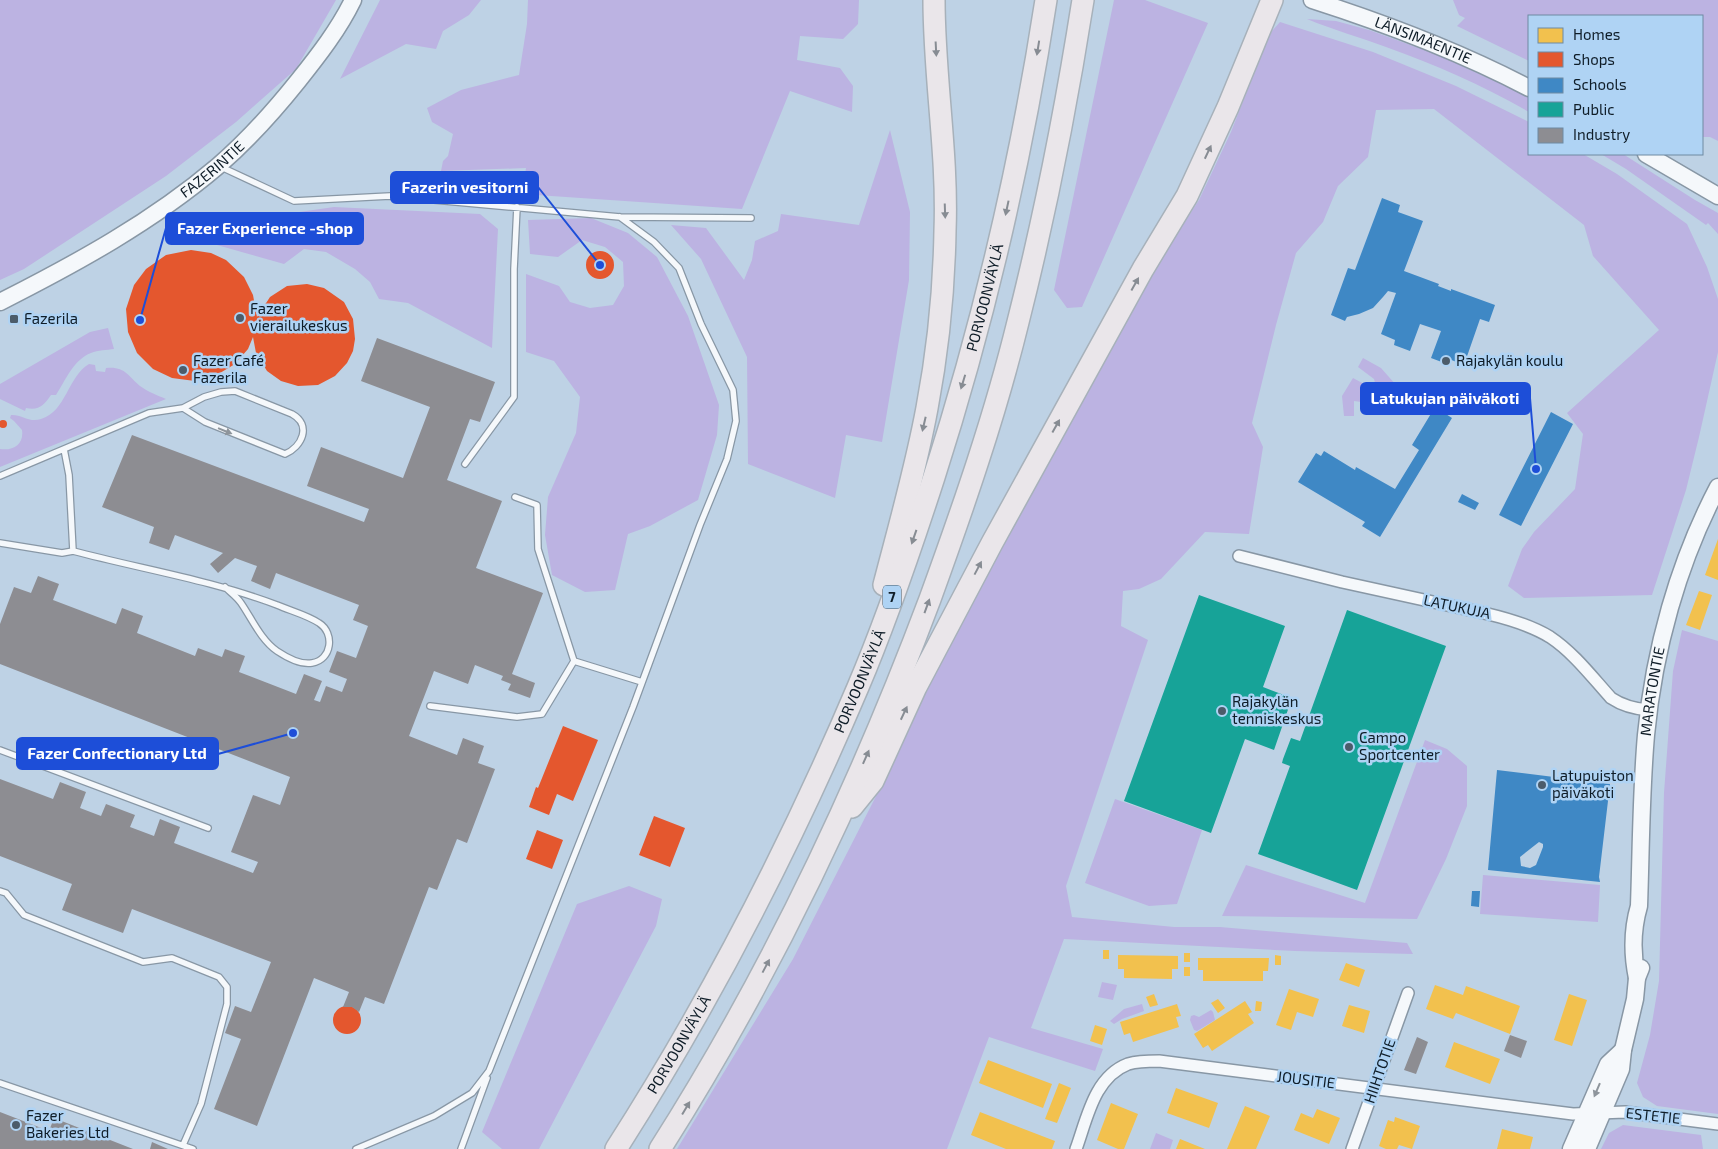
<svg xmlns="http://www.w3.org/2000/svg" width="1718" height="1149" viewBox="0 0 1718 1149" font-family="'Exo 2',sans-serif">
  <style>
    .green { fill: #bcb3e2 }
    .homes { fill: #f2c14e }
    .shops { fill: #e4572e }
    .schools { fill: #3f88c5; fill-rule: evenodd }
    .public { fill: #17a398 }
    .industry { fill: #8d8d92 }
    .lines { fill: none; stroke-linecap: round; stroke-linejoin: round }
    .lane-casing { stroke: #8897a5; stroke-width: 8 }
    .street-casing { stroke: #8897a5; stroke-width: 14 }
    .secondary-casing { stroke: #8897a5; stroke-width: 19 }
    .highway-casing { stroke: #a7b1ba; stroke-width: 24 }
    .lane { stroke: #f5f8fb; stroke-width: 5.5 }
    .street { stroke: #f5f8fb; stroke-width: 11 }
    .secondary { stroke: #f5f8fb; stroke-width: 16 }
    .highway { stroke: #eae6ea; stroke-width: 21 }
    .oneway { fill: #878c93 }
    .oneway2 { fill: #8e959c }
    .poi-dot { fill: #4c5c6a; stroke: #afd3f4; stroke-width: 2 }
    .labels { text-anchor: middle; stroke-width: 5; stroke-linejoin: round; paint-order: stroke }
    .shield { fill: #afd3f4; stroke: #3f5465; stroke-width: 1 }
    .shield-label { font-size: 14px; font-weight: bold; fill: #0f1d28 }
    .street-label { font-size: 15px; fill: #0f1d28; stroke: #afd3f4 }
    .poi-label { font-size: 15px; fill: #0f1d28; stroke: #afd3f4; text-anchor: start }
    .leader { fill: none; stroke: #1d4ed8; stroke-width: 2 }
    .callout-dot { fill: #1d4ed8; stroke: #afd3f4; stroke-width: 2 }
    .callout { fill: #1d4ed8; stroke: #1d4ed8; stroke-width: 2 }
    .callout-label { font-size: 16px; text-anchor: middle; font-weight: bold; fill: #fff }
  </style>
  <rect width="100%" height="100%" fill="#bed2e5"/>
  <!-- green -->
  <path class="green" d="M0 0H336L296 69 236 122 166 176 24 269 0 280Z
    M380 0H481L469 15 443 31 436 49 406 44 340 79Z
    M528 0H859L858 24 843 39 800 36 797 60 840 68 853 86 852 112 790 91 742 209 522 194 526 168 441 171 443 161 448 156 453 134 432 122 427 108 461 90 519 75 527 24Z
    M1114 0H1145L1208 23 1082 307 1067 308 1054 290Z
    M1453 0H1718V141L1710 137H1702V16H1529V61L1457 26 1465 18 1459 15Z
    M1307 19 1336 21 1369 30 1438 55 1529 97V112C1484 86 1436 65 1386 47 1360 37 1333 30 1307 19Z
    M1280 22 1373 52 1456 86 1529 122V154H1583L1617 174 1687 224 1707 267 1718 299V352L1699 437 1686 490 1652 595 1524 598 1508 586 1522 549 1534 532 1575 489 1583 434 1567 413 1659 330 1593 256 1584 225 1434 109 1376 110 1368 157 1338 186 1323 222 1296 253 1276 325 1252 423 1263 447 1249 534 1205 532 1161 579 1139 589 1123 591 1121 626 1148 640 1066 886 1072 917 1174 927H1220L1407 943 1413 954 1295 951 1064 939 1031 1028 1103 1049 1095 1071 989 1037 947 1149H677L793 959 898 753 943 656 994 560 1152 272 1199 200 1231 132 1266 42 1272 31Z
    M890 130 910 212 909 280 882 442 846 435 835 498 748 464 747 357 701 259 671 225 706 228 744 280 752 260 755 241 778 231 781 214 859 225Z
    M1601 154H1623L1695 200 1718 213V234L1708 223 1706 225 1626 169Z
    M334 207 480 214 498 229 492 348 408 303 379 299 370 282 355 269 326 252 304 249 284 264 217 245 199 236V231L258 218Z
    M591 218 628 233 657 257 688 316 719 405 717 435 698 500 650 526 628 534 615 590 585 592 552 575 545 535 548 497 576 433 580 397 554 361 526 352V274L559 286 570 302 590 308 613 305 624 286 623 262 605 247 582 240 558 257 530 254 528 220Z
    M108 328 114 349C107 350 98 350 91 353 74 359 65 381 56 395H51C44 405 39 411 26 408L25 411 0 399V384L90 332Z
    M1363 358 1381 368 1404 394 1394 402 1387 391 1383 390 1381 394 1385 397 1389 404 1378 412 1375 411 1373 414H1362L1361 402 1354 401V416H1344L1342 396 1353 378 1366 385H1373L1375 383 1374 379 1358 367Z
    M89 364 95 365 96 371 105 372 106 368C125 366 128 376 140 386 148 392 157 395 166 399L0 467V449C14 451 24 444 22 430L14 421 10 418 11 415C21 414 29 423 41 419 66 412 68 376 89 364Z
    M1682 630 1718 641V1114L1657 1106 1643 1097 1637 1083 1650 1035 1659 981 1664 793 1673 671Z
    M1425 740 1447 749 1467 766V806L1446 859 1417 919 1222 916 1246 865 1365 903Z
    M1115 799 1202 830 1177 904 1149 906 1085 883Z
    M1483 875 1600 885 1598 922 1480 914Z
    M629 886 662 899 656 926 539 1149H502L482 1132 577 904Z
    M1102 982 1117 985 1113 1000 1098 997Z
    M1142 1004 1144 1011 1122 1019 1114 1024 1110 1021 1124 1009Z
    M1211 1010 1213 1012 1215 1020 1197 1031 1194 1030 1190 1020 1191 1016 1194 1015 1199 1017Z
    M1623 1125 1701 1135 1703 1149H1601L1609 1133Z
    M1156 1133 1173 1140 1170 1149H1150Z"/>
  <!-- homes -->
  <path class="homes" d="M1718 539V580L1705 575Z
    M1699 591 1712 595 1700 630 1686 625Z
    M1103 950H1109V959H1103Z
    M1184 953H1190V962H1184Z
    M1118 955 1178 956V969H1172V979L1124 978V969H1118Z
    M1275 955 1281 956V965H1275Z
    M1198 958H1269L1268 971H1263V981H1203V970H1198Z
    M1346 963 1365 970 1359 987 1339 980Z
    M1184 967H1190V976H1184Z
    M1435 985 1463 995 1466 986 1520 1006 1510 1034 1456 1013 1453 1019 1426 1009Z
    M1289 989 1319 999 1313 1017 1297 1012 1291 1030 1276 1025Z
    M1154 994 1158 1005 1150 1007 1146 997Z
    M1569 994 1587 1000 1572 1046 1554 1040Z
    M1218 999 1225 1008 1218 1013 1211 1003Z
    M1245 1001 1252 1012 1248 1014 1254 1023 1212 1051 1208 1045 1203 1048 1194 1034Z
    M1256 1001 1262 1002 1261 1011H1255Z
    M1177 1004 1181 1016 1176 1017 1179 1027 1133 1042 1130 1033 1124 1035 1120 1022Z
    M1349 1005 1370 1011 1364 1033 1342 1026Z
    M1095 1025 1107 1029 1102 1045 1090 1041Z
    M1454 1042 1500 1059 1490 1084 1445 1067Z
    M988 1060 1052 1084 1043 1108 979 1083Z
    M1059 1083 1071 1088 1057 1123 1045 1119Z
    M1176 1088 1218 1103 1209 1128 1167 1113Z
    M1111 1103 1138 1114 1124 1149H1118L1097 1140Z
    M1245 1106 1270 1116 1256 1149H1227Z
    M1317 1109 1340 1118 1329 1144 1294 1130 1301 1113 1313 1118Z
    M980 1112 1055 1141 1052 1149H1006L971 1135Z
    M1395 1117 1420 1126 1412 1149 1399 1145 1397 1149H1386L1379 1146 1388 1120 1394 1122Z
    M1502 1129 1533 1137 1530 1149H1497Z
    M1180 1139 1205 1149H1176Z"/>
  <!-- shops -->
  <path class="shops" d="M191 250 211 253 226 260 244 277 253 295 257 317 270 297 287 286 307 284 324 288 344 302 353 319 355 339 353 351 347 363 335 376 318 385 298 386 281 381 267 371 256 353 253 337 248 349 235 364 215 376 195 381 172 378 153 369 137 353 128 332 126 309 134 285 146 269 166 255Z
    M586 265a14 14 0 1 1 28 0a14 14 0 1 1-28 0Z
    M-1 424a4 4 0 1 1 8 0a4 4 0 1 1-8 0Z
    M563 726 598 740 573 801 557 794 549 815 529 807 536 787 538 788Z
    M654 816 685 828 670 867 639 855Z
    M537 830 563 840 552 869 526 859Z
    M333 1020a14 14 0 1 1 28 0a14 14 0 1 1-28 0Z"/>
  <!-- schools -->
  <path class="schools" d="M1382 198 1400 205 1398 212 1423 221 1404 271 1439 284 1438 286 1451 291V289L1495 305 1489 322 1480 319 1464 365 1449 359 1447 364 1431 358 1441 331 1420 324 1410 351 1394 345 1395 340 1381 334 1396 293 1388 291 1383 297 1373 308 1359 314 1347 317 1345 321 1331 315 1348 268 1355 270Z
    M1435 407 1452 418 1380 537 1362 526 1365 522 1298 482 1316 453 1321 456 1324 451 1355 470 1356 467 1395 489 1419 450 1412 445Z
    M1551 412 1573 424 1521 526 1499 515Z
    M1462 494 1479 503 1475 510 1458 502Z
    M1497 770 1610 784 1599 877 1600 882 1488 870ZM1539 842 1543 844V847L1536 865 1530 868 1521 866 1520 857Z
    M1472 891H1480L1479 907 1471 906Z"/>
  <!-- public -->
  <path class="public" d="M1199 595 1285 626 1263 687 1292 698 1274 750 1245 739 1211 833 1124 801Z
    M1347 610 1446 646 1357 890 1258 854 1290 766 1282 763 1283 759 1291 738 1300 741Z"/>
  <!-- industry -->
  <path class="industry" d="M377 338 495 382 480 422 470 419 447 480 502 501 476 568 543 593 512 674 535 683 530 698 508 690 511 684 501 680 503 676 475 665 468 684 434 671 409 736 457 755 463 738 484 746 478 763 495 769 467 843 457 839 437 890 429 887 384 1004 365 997 359 1012 352 1007H343L349 992 314 978 257 1126 214 1109 241 1039 225 1033 235 1006 251 1012 271 962 132 909 123 933 62 910 72 884 0 856V779L53 799 60 782 86 792 80 808 101 816 106 804 135 815 130 827 154 836 160 819 180 827 174 843 253 873 258 862 231 852 253 795 280 805 290 777 0 664V624L14 587 31 593 38 576 59 584 53 600 116 624 122 608 143 616 137 633 195 656 198 648 222 657 225 649 245 656 239 672 296 694 304 674 322 681 314 700 320 702 326 686 342 692 347 679 329 672 337 651 356 658 368 626 353 620 359 605 276 573 270 589 251 581 257 566 235 558 218 573 210 564 223 553 175 535 169 550 149 543 154 527 102 507 132 435 364 522 369 509 307 486 321 447 403 478 430 407 361 381Z
    M1510 1035 1527 1041 1521 1058 1504 1051Z
    M1417 1037 1428 1042 1416 1074 1404 1070Z
    M0 1112 49 1131 54 1118 133 1149H0Z
    M152 1142 168 1149H150Z"/>
  <g class="lines">
    <defs>
      <path id="lane" d="M219 166 294 201 390 196 620 217 751 218
        M64 449 69 475 73 551
        M465 464 514 397V269L517 207
        M0 476 149 413 183 408 204 397 221 392 235 391 292 414C312 425 302 447 285 454L205 422 183 408
        M515 497 537 505 538 549 574 661
        M0 543 62 553 73 551C141 569 211 580 277 605 291 611 307 615 319 623 335 633 332 660 312 663 301 665 286 657 277 651 261 640 252 619 241 603 237 597 230 592 225 587
        M430 706 517 717 542 714 574 661 642 682
        M0 750 208 828
        M0 891 6 893 24 915 143 962 172 958 219 977 227 987V1004L201 1104 183 1145
        M0 1083 193 1149
        M356 1149 434 1116 472 1093 489 1071 633 707 700 525 727 459 736 421 733 390 701 324 679 268 654 242 620 217
        M461 1149 487 1078"/>
      <path id="street" d="M1239 556 1342 582 1488 614C1509 619 1532 626 1550 637 1574 653 1592 677 1611 698 1623 706 1635 709 1649 710
        M1076 1149C1087 1119 1094 1077 1128 1064 1138 1061 1149 1061 1159 1061L1573 1114 1625 1112 1718 1124
        M1352 1149 1408 993"/>
      <g id="secondary">
        <path id="s1" d="M1312 0C1387 24 1460 52 1529 88"/>
        <path d="M1646 154 1718 196"/>
        <path id="s2" d="M0 302C77 263 152 222 218 166 247 141 274 111 298 81 318 56 339 29 353 0"/>
        <path id="s3" d="M1637 978C1632 954 1632 930 1639 906 1641 849 1641 792 1646 735 1654 650 1678 563 1718 487"/>
        <path d="M1571 1149 1608 1064 1623 1050"/>
        <path d="M1587 1149 1621 1069 1623 1050 1635 999 1637 978 1641 968"/>
      </g>
      <g id="highway">
        <path d="M884 585C899 527 916 468 927 408 938 350 944 291 945 231 948 154 934 77 934 0"/>
        <path d="M852 807 873 781 916 687 992 543 1143 269 1187 196 1228 107 1272 0"/>
        <path id="s4" d="M616 1149C710 1002 790 847 858 687 887 619 911 548 934 477 984 321 1021 162 1046 0"/>
        <path d="M660 1149C770 976 858 791 930 599 963 508 995 416 1018 322 1045 215 1066 108 1083 0"/>
      </g>
    </defs>
    <!-- lane casing -->
    <use href="#lane" class="lane-casing"/>
    <!-- street casing -->
    <use href="#street" class="street-casing"/>
    <!-- secondary casing -->
    <use href="#secondary" class="secondary-casing"/>
    <!-- highway casing -->
    <use href="#highway" class="highway-casing"/>
    <!-- lane -->
    <use href="#lane" class="lane"/>
    <!-- street -->
    <use href="#street" class="street"/>
    <!-- secondary -->
    <use href="#secondary" class="secondary"/>
    <!-- highway -->
    <use href="#highway" class="highway"/>
  </g>
  <!-- one-way arrows -->
  <defs><path id="oneway-solid" d="M-6-.8H1V-3.2L6.5 0L1 3.2V.8H-6Z" transform="scale(1.25)"/></defs>
  <g class="oneway">
    <use href="#oneway-solid" transform="translate(1038 48) rotate(99)"/>
    <use href="#oneway-solid" transform="translate(936 49) rotate(87)"/>
    <use href="#oneway-solid" transform="translate(1208 152) rotate(-65)"/>
    <use href="#oneway-solid" transform="translate(1007 208) rotate(102)"/>
    <use href="#oneway-solid" transform="translate(945 211) rotate(88)"/>
    <use href="#oneway-solid" transform="translate(1135 284) rotate(-61)"/>
    <use href="#oneway-solid" transform="translate(963 382) rotate(107)"/>
    <use href="#oneway-solid" transform="translate(924 424) rotate(103)"/>
    <use href="#oneway-solid" transform="translate(1056 426) rotate(-61)"/>
    <use href="#oneway-solid" transform="translate(914 537) rotate(109)"/>
    <use href="#oneway-solid" transform="translate(978 568) rotate(-62)"/>
    <use href="#oneway-solid" transform="translate(927 606) rotate(-70)"/>
    <use href="#oneway-solid" transform="translate(904 713) rotate(-65)"/>
    <use href="#oneway-solid" transform="translate(866 757) rotate(-66)"/>
    <use href="#oneway-solid" transform="translate(766 966) rotate(-62)"/>
    <use href="#oneway-solid" transform="translate(686 1108) rotate(-59)"/>
  </g>
  <g class="oneway2">
    <use href="#oneway-solid" transform="translate(225 431) rotate(22)"/>
    <use href="#oneway-solid" transform="translate(1597 1090) rotate(113)"/>
  </g>
  <!-- markers -->
  <g class="poi-dot">
    <circle cx="240" cy="318" r="5"/>
    <rect x="9" y="314" width="10" height="10" rx="2.5"/>
    <circle cx="1446" cy="361" r="5"/>
    <circle cx="183" cy="370" r="5"/>
    <circle cx="1222" cy="711" r="5"/>
    <circle cx="1349" cy="747" r="5"/>
    <circle cx="1542" cy="785" r="5"/>
    <circle cx="16" cy="1125" r="5"/>
  </g>
  <g class="labels">
    <!-- shield labels -->
    <rect class="shield" x="883" y="585.5" width="18" height="23" rx="4"/>
    <g class="shield-label">
      <text x="892" y="602">7</text>
    </g>
    <!-- street labels -->
    <g class="street-label">
      <text dy="5" stroke="none"><textPath href="#s1" startOffset="118">LÄNSIMÄENTIE</textPath></text>
      <text dy="5" stroke="none"><textPath href="#s2" startOffset="251">FAZERINTIE</textPath></text>
      <text dy="5" stroke="none"><textPath href="#s4" startOffset="932">PORVOONVÄYLÄ</textPath></text>
      <text transform="translate(1457 607) rotate(12)" y="5">LATUKUJA</text>
      <text dy="5" stroke="none"><textPath href="#s4" startOffset="528">PORVOONVÄYLÄ</textPath></text>
      <text dy="5" stroke="none"><textPath href="#s3" startOffset="288">MARATONTIE</textPath></text>
      <text dy="5" stroke="none"><textPath href="#s4" startOffset="122">PORVOONVÄYLÄ</textPath></text>
      <text transform="translate(1380 1071) rotate(-71)" y="5">HIIHTOTIE</text>
      <text transform="translate(1306 1080) rotate(7)" y="5">JOUSITIE</text>
      <text transform="translate(1653 1116) rotate(6)" y="5">ESTETIE</text>
    </g>
    <!-- poi labels -->
    <g class="poi-label">
      <text x="250" y="314">Fazer<tspan x="250" dy="17">vierailukeskus</tspan></text>
      <text x="24" y="324">Fazerila</text>
      <text x="193" y="366">Fazer Café<tspan x="193" dy="17">Fazerila</tspan></text>
      <text x="1456" y="366">Rajakylän koulu</text>
      <text x="1232" y="707">Rajakylän<tspan x="1232" dy="17">tenniskeskus</tspan></text>
      <text x="1359" y="743">Campo<tspan x="1359" dy="17">Sportcenter</tspan></text>
      <text x="1552" y="781">Latupuiston<tspan x="1552" dy="17">päiväkoti</tspan></text>
      <text x="26" y="1121">Fazer<tspan x="26" dy="17">Bakeries Ltd</tspan></text>
    </g>
  </g>
  <!-- callouts -->
  <path class="leader" d="M600 265L538 187M140 320L166 228M1536 469L1530 398M293 733L218 754"/>
  <g class="callout-dot">
    <circle cx="600" cy="265" r="5"/>
    <circle cx="140" cy="320" r="5"/>
    <circle cx="1536" cy="469" r="5"/>
    <circle cx="293" cy="733" r="5"/>
  </g>
  <g class="callout">
    <rect x="391" y="172" width="147" height="31" rx="5"/>
    <rect x="166" y="213" width="197" height="31" rx="5"/>
    <rect x="1361" y="383" width="169" height="31" rx="5"/>
    <rect x="17" y="738" width="201" height="31" rx="5"/>
  </g>
  <g class="callout-label">
    <text x="465" y="193">Fazerin vesitorni</text>
    <text x="265" y="234">Fazer Experience -shop</text>
    <text x="1445" y="404">Latukujan päiväkoti</text>
    <text x="117" y="759">Fazer Confectionary Ltd</text>
  </g>
  <!-- legend -->
  <rect x="1528" y="15" width="175" height="140" fill="#afd3f4" stroke="#6f8aa2"/>
  <rect x="1538" y="28" width="25" height="15" fill="#f2c14e" stroke="#6f8aa2"/>
  <text x="1573" y="40" font-size="15" fill="#0f1d28">Homes</text>
  <rect x="1538" y="52" width="25" height="15" fill="#e4572e" stroke="#6f8aa2"/>
  <text x="1573" y="65" font-size="15" fill="#0f1d28">Shops</text>
  <rect x="1538" y="78" width="25" height="15" fill="#3f88c5" stroke="#6f8aa2"/>
  <text x="1573" y="90" font-size="15" fill="#0f1d28">Schools</text>
  <rect x="1538" y="102" width="25" height="15" fill="#17a398" stroke="#6f8aa2"/>
  <text x="1573" y="115" font-size="15" fill="#0f1d28">Public</text>
  <rect x="1538" y="128" width="25" height="15" fill="#8d8d92" stroke="#6f8aa2"/>
  <text x="1573" y="140" font-size="15" fill="#0f1d28">Industry</text>
</svg>
